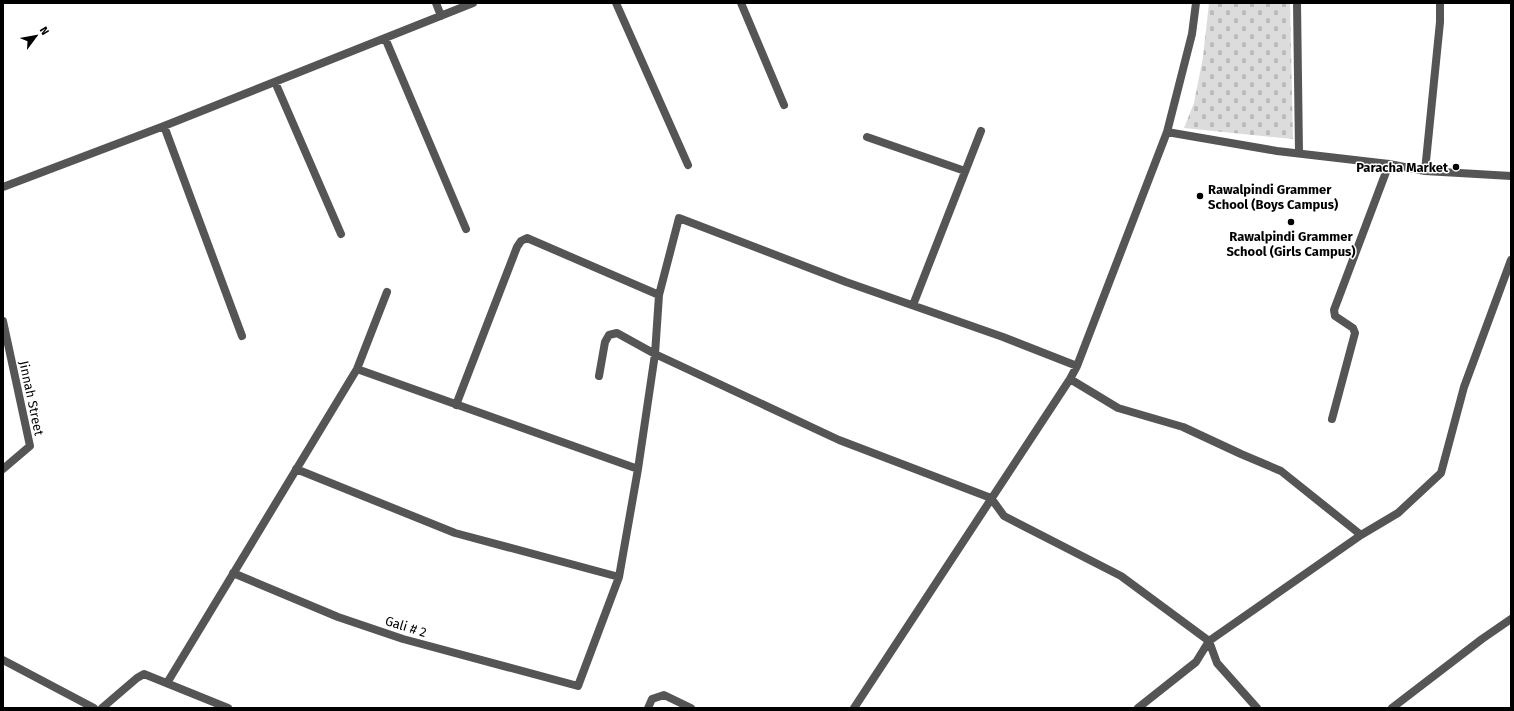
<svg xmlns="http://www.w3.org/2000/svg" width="1514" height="711" viewBox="0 0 1514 711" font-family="'Fira Sans',sans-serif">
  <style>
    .cemetery { fill: url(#cemetery-stones) }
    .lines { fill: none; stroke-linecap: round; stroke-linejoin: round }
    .street { stroke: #555; stroke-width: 8 }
    .poi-dot { fill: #000; stroke: #fff; stroke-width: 1.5 }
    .labels { text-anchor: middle; stroke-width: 3; stroke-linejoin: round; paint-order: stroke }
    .poi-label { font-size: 13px; font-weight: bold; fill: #000; stroke: #fff; text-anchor: end }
    .street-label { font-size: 13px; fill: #000; stroke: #fff }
  </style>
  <defs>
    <pattern id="cemetery-stones" width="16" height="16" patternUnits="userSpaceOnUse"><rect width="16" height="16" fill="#dcdcdc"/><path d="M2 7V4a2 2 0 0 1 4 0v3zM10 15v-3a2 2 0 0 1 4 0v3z" fill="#bbb"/></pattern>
  </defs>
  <rect width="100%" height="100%" fill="#fff"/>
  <!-- cemetery -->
  <path class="cemetery" d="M1209 3H1290L1293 139 1184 128 1194 103 1203 57Z"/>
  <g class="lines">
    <!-- street -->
    <path class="street" d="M436 3 441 16
      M616 3 688 165
      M741 3 784 105
      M1297 3 1299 153
      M385 38 466 229
      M275 82 341 234
      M164 126 242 336
      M1167 132 1277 151 1389 164 1425 171 1511 176
      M867 137 965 171
      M1425 171 1440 22V3
      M3 187 164 126 473 3
      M913 305 981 131
      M3 321 30 446 3 469
      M357 369 638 469
      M599 376 605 342 609 335 617 333 655 354 839 440 991 498 1004 516 1121 576 1209 641 1217 663 1257 708
      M1070 379 1118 408 1183 427 1241 454 1281 471 1361 535
      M456 405 517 247 521 241 527 238 659 295
      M1332 419 1355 333 1353 328 1335 316 1334 310 1389 164
      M296 469 455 533 619 577
      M233 573 338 617 403 639 578 686 619 577 638 469 655 354 659 295 679 218 846 282 1003 337 1077 366
      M3 660 94 708
      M167 683 357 369 387 292
      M102 708 137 678 144 674 228 708
      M648 708 652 699 664 695 691 708
      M854 708 1070 379 1077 366 1167 132 1192 34 1196 3
      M1138 708 1196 662 1209 641 1361 535 1398 513 1441 473 1464 387 1511 260
      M1392 708 1482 639 1511 619"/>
  </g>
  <!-- markers -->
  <g class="poi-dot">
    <circle cx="1456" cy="167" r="4"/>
    <circle cx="1200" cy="196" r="4"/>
    <circle cx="1291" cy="222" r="4"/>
  </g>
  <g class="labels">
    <!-- poi labels -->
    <g class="poi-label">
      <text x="1448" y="172">Paracha Market</text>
      <text x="1208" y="194" text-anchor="start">Rawalpindi Grammer<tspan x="1208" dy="15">School (Boys Campus)</tspan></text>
      <text x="1291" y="241" text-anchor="middle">Rawalpindi Grammer<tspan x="1291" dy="15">School (Girls Campus)</tspan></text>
    </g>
    <!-- street labels -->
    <g class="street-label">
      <text transform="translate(32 398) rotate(78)" y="5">Jinnah Street</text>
      <text transform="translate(406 626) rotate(17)" y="5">Gali # 2</text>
    </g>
  </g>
  <!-- border -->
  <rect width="1514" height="711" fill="none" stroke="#000000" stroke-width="8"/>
  <!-- north arrow -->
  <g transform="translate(36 36) rotate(58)" stroke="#ffffff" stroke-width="3" paint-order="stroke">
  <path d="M0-3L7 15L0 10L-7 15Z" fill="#000000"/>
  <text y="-6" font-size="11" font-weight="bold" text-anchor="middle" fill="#000000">N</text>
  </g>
</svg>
